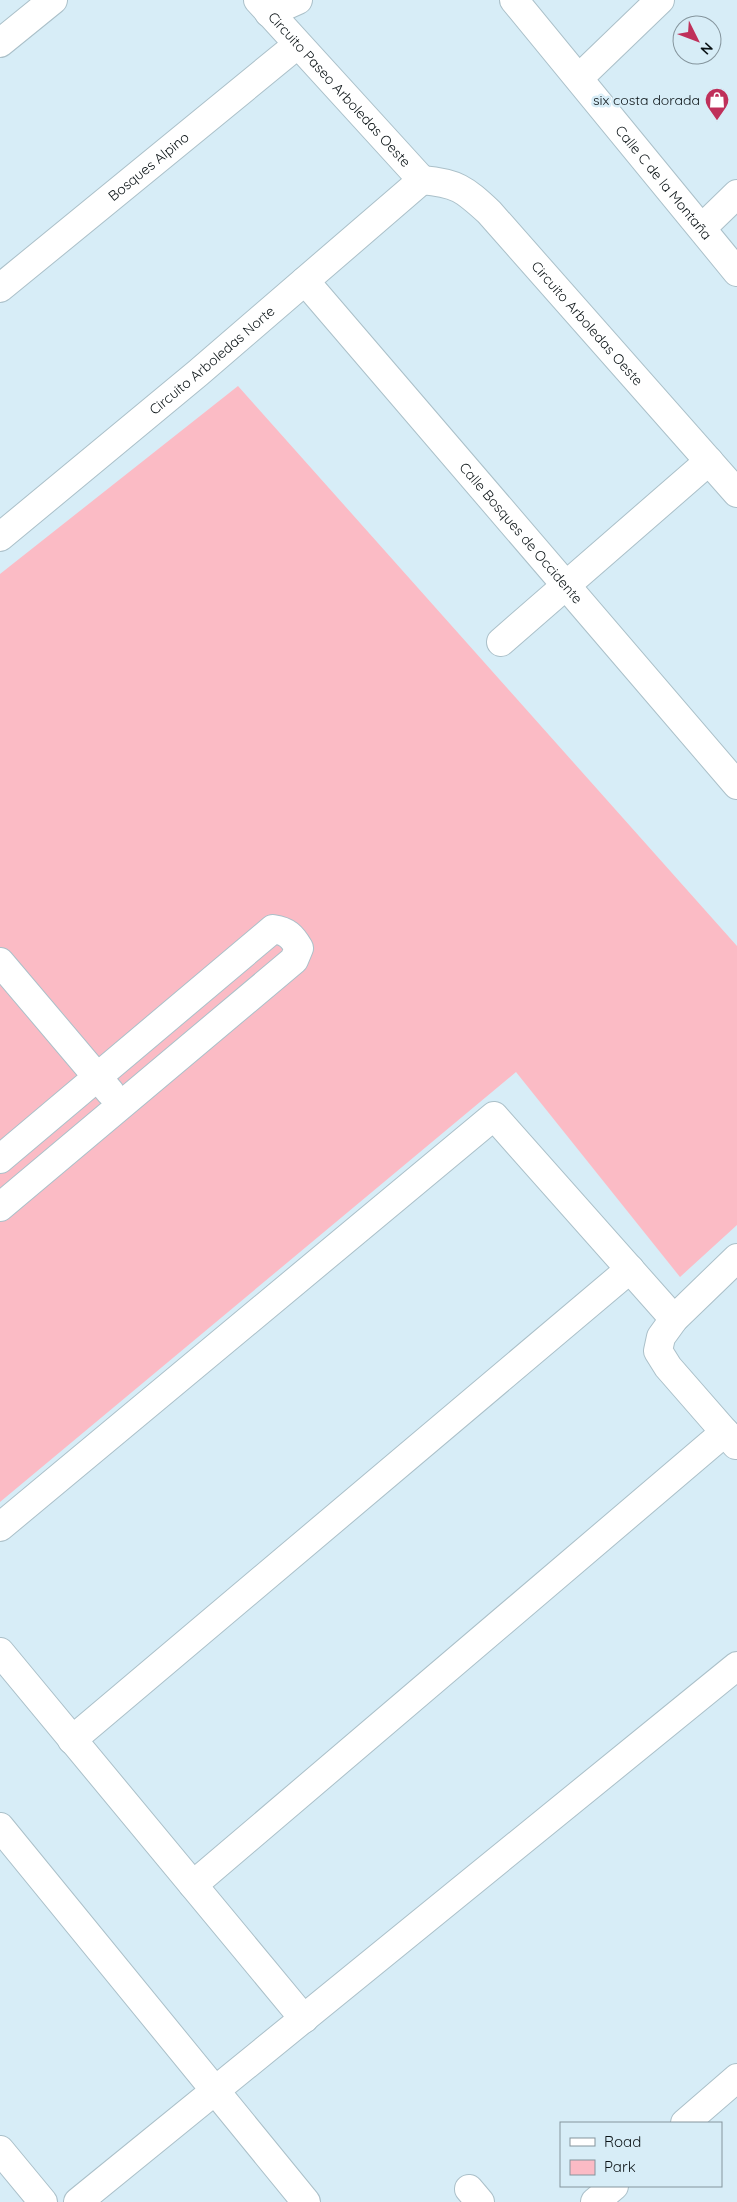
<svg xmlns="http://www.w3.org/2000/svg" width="737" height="2202" viewBox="0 0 737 2202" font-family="Quicksand,sans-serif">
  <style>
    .green { fill: #fbbbc5 }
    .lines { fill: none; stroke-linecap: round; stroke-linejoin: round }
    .minor-casing { stroke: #abc0c9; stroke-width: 30 }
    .minor { stroke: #fff; stroke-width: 28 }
    .labels { text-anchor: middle; stroke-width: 5; stroke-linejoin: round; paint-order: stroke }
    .street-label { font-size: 14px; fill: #0a1215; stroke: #d7edf7 }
    .poi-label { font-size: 14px; fill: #0a1215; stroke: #d7edf7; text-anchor: end }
  </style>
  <rect width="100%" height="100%" fill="#d7edf7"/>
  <!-- green -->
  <path class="green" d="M238 386 737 946V1225L680 1277 516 1072 0 1502V574Z"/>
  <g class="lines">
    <defs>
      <g id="minor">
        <path id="s1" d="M258 0 422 180"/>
        <path id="s2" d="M514 0 737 272"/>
        <path d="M269 13 298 0"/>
        <path d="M0 43 53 0"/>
        <path d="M579 78 660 0"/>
        <path id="s3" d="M422 180C457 183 464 189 489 212L737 493"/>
        <path d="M702 228 737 194"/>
        <path id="s4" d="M305 281 737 785"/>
        <path id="s5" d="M0 288 297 45"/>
        <path id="s6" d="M0 537 198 373 422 180"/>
        <path d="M501 642 709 461"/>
        <path d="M0 962 110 1092"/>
        <path d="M0 1159 273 929C287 931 292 936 299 948L294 960 0 1207"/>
        <path d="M736 1445 668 1367 658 1351 661 1337 674 1319 737 1258"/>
        <path d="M0 1527 494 1116 674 1319"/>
        <path d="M0 1652 304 2019"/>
        <path d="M72 1740 630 1269"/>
        <path d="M0 1827 306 2202"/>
        <path d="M193 1885 725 1432"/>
        <path d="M685 2123 737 2078"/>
        <path d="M0 2150 43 2202"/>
        <path d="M469 2189 480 2202"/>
        <path d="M78 2202 737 1666"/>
        <path d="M595 2202 614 2186"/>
      </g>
    </defs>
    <!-- minor casing -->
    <use href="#minor" class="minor-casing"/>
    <!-- minor -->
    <use href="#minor" class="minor"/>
  </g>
  <!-- icons -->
  <defs>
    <symbol id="shop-pin" viewBox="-11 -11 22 30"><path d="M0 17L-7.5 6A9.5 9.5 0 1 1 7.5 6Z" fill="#bf305a" stroke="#d7edf7"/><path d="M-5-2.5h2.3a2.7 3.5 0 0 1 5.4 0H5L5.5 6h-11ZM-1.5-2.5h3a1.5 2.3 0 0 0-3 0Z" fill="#fff"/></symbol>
  </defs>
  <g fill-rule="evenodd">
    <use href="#shop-pin" x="703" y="86" width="28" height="38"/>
  </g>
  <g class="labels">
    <!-- street labels -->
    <g class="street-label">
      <text dy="5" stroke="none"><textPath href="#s1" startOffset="121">Circuito Paseo Arboledas Oeste</textPath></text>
      <text dy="5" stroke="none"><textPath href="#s5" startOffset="192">Bosques Alpino</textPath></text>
      <text dy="5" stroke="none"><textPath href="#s2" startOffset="236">Calle C de la Montaña</textPath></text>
      <text dy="5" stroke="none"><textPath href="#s3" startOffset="225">Circuito Arboledas Oeste</textPath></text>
      <text dy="5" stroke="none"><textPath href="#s6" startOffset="276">Circuito Arboledas Norte</textPath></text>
      <text dy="5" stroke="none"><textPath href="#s4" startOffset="332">Calle Bosques de Occidente</textPath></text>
    </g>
    <!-- poi labels -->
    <g class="poi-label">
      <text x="700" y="105">six costa dorada</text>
    </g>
  </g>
  <!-- legend -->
  <rect x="560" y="2122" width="162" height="65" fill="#d7edf7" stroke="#85959d"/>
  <rect x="570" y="2138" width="25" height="8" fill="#ffffff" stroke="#85959d"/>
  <text x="604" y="2147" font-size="15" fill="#0a1215">Road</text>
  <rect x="570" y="2160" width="25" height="15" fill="#fbbbc5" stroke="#85959d"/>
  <text x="604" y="2172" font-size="15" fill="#0a1215">Park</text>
  <!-- north arrow -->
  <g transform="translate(697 40) rotate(132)"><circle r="24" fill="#d7edf7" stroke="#85959d"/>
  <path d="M0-4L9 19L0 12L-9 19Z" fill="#bf305a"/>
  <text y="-8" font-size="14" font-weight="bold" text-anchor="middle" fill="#0a1215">N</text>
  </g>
</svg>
